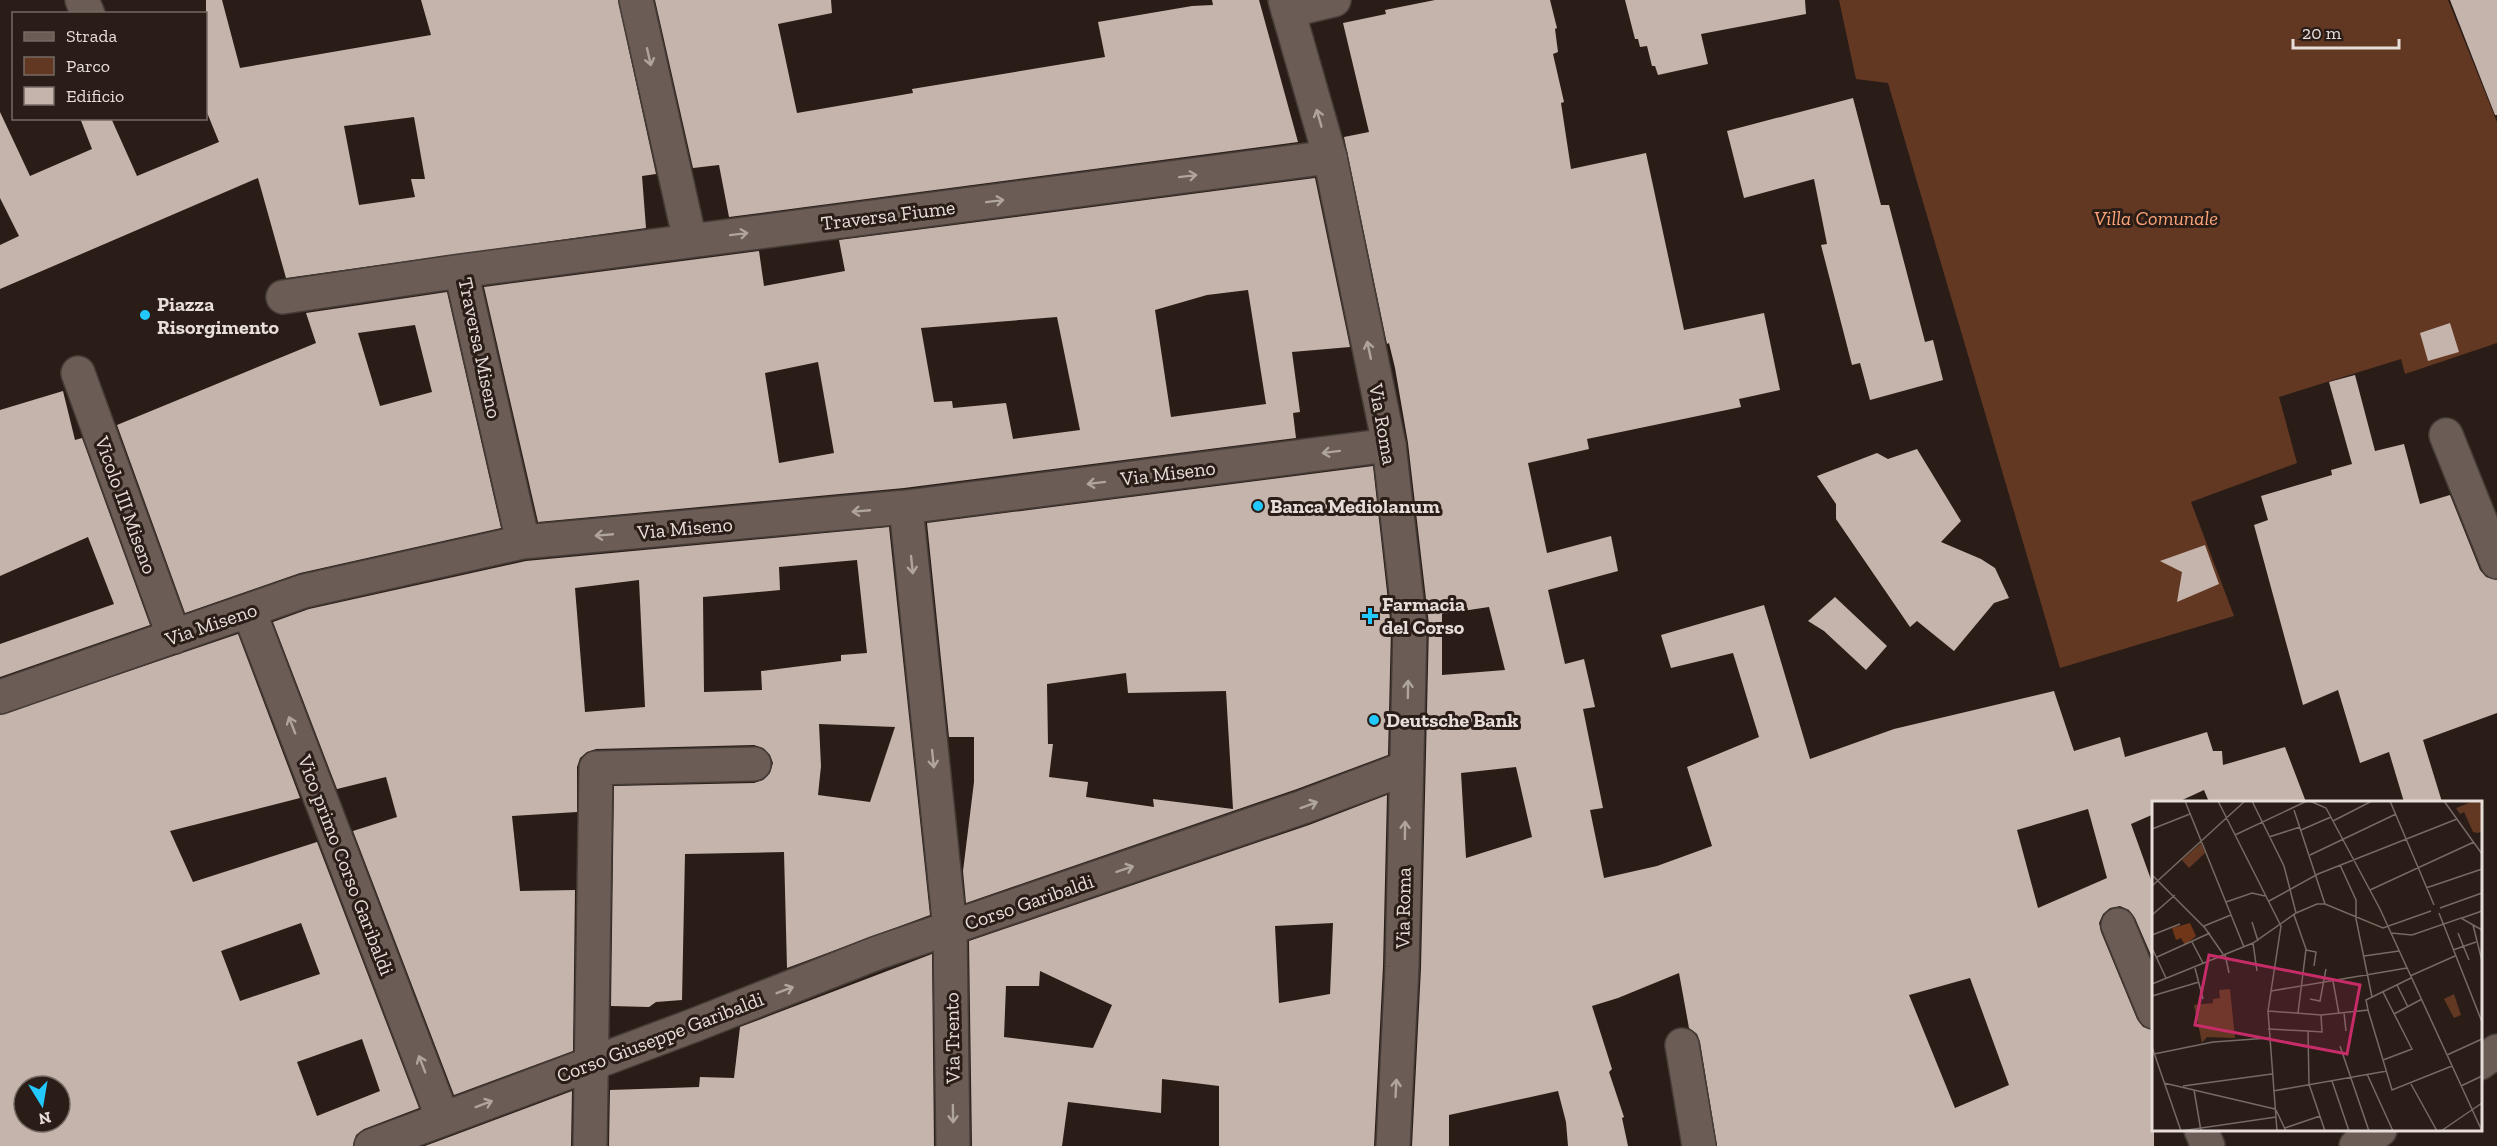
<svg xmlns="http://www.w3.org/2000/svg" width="2497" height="1146" viewBox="0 0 2497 1146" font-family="'Zilla Slab',serif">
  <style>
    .green { fill: #623823 }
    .building { fill: #c5b4ac; fill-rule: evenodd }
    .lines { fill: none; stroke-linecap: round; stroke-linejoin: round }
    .minor-casing { stroke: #453b37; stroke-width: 36 }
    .tertiary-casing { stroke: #453b37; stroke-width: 36 }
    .minor { stroke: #6b5c55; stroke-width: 33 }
    .tertiary { stroke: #6b5c55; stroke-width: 33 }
    .oneway { stroke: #afa49e }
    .poi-dot { fill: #23c9fe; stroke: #2a1d17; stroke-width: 2 }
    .labels { text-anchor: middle; stroke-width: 6; stroke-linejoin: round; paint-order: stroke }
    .street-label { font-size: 20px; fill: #e7deda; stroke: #2a1d17 }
    .park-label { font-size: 20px; font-style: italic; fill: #fea579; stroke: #2a1d17 }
    .poi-label { font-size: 20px; font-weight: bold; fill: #e7deda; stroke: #2a1d17; text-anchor: start }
    .inset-road { fill: none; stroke: #766a65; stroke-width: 1.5 }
    .view { fill: #c62c68; fill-opacity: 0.15; stroke: #c62c68; stroke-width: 3 }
    .inset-edge { fill: none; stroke: #e7deda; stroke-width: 3 }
  </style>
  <rect width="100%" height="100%" fill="#2a1d17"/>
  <!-- green -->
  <path class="green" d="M1839 0H2448L2497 122V343L2405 374 2401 359 2279 397 2297 463 2191 502 2234 616 2060 668 1888 83 1856 79Z"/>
  <!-- building -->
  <path class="building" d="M206 0H222L240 68 431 35 421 0H618L656 174 642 176 646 228 286 278 258 178 0 289V245L19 236 0 198V112L30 176 92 149 80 118H111L137 176 219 142 206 110ZM414 117 425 179H411L415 197 359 205 344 126Z
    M655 0H831L832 13 778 24 797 113 913 93 912 89 1105 57 1098 22 1192 6 1213 5 1212 0H1259L1298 142 729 217 719 165 693 168Z
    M1435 0H1550L1557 28 1555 29 1558 52 1553 54 1564 102 1561 103 1571 169 1646 153 1684 330 1764 313 1780 390 1739 399 1741 407 1587 439 1589 449 1528 463 1547 553 1611 536 1618 571 1548 590 1565 664 1584 659 1595 707 1583 709 1603 808 1590 810 1604 878 1657 866 1712 846 1687 767 1759 737 1733 653 1671 668 1661 635 1764 605 1810 759 1894 729 2054 691 2074 751 2120 737 2125 757 2207 732 2213 751H2222L2223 765 2285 747 2306 802H2209L2204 790 2178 802H2154V814L2131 824 2154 888V962L2135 918 2129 910 2120 906 2110 908 2103 914 2099 923 2101 932 2137 1019 2143 1027 2154 1030V1146H1717L1700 1042 1697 1034 1689 1028 1679 973 1618 998 1592 1006 1612 1069 1609 1072 1624 1117 1622 1118 1628 1146H1568L1566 1122 1558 1091 1449 1115V1146H1412L1421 968 1429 625 1408 443 1395 368 1389 343 1387 344 1344 137 1369 132 1343 23 1386 14 1385 10ZM1489 607 1505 670 1442 675V614ZM1516 767 1532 837 1466 858 1461 773ZM2088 809 2107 878 2038 908 2017 830ZM1970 978 2009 1085 1955 1108 1909 995Z
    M1625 0H1805L1806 14 1701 34 1708 64 1658 75 1655 66H1652L1647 46 1640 47 1638 39H1635Z
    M2450 0H2497V115H2495Z
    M1853 98 1881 205H1889L1925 342 1933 340 1943 380 1870 400 1860 363 1852 365 1821 245 1827 244 1814 179 1744 198 1727 131Z
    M1315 178 1350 347 1292 352 1300 412 1293 413 1296 438 904 488 538 522 484 287 759 251 764 286 845 271 839 240ZM1248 290 1266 404 1171 417 1155 310 1207 295ZM1057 317 1080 430 1013 439 1006 403 953 408 952 401 934 402 921 328ZM818 362 834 453 779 463 765 373Z
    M447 292 501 528 300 573 185 613 117 425 316 343 306 313ZM415 325 432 392 380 406 358 333Z
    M2450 323 2459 352 2428 361 2420 333Z
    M2355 375 2375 451 2404 444 2420 504 2450 495 2480 570 2486 577 2497 580V713L2423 740 2442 802H2404L2389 752 2360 763 2338 690 2303 705 2254 525 2268 520 2261 496 2332 475 2331 470 2352 464 2329 382Z
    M63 391 75 440 82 438 150 625 0 677V644L114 604 88 537 0 576V410Z
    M1917 449 1961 521 1941 542 1981 559 1995 568 2009 598 1994 603 1954 651 1917 621 1910 627 1836 519V504L1817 476 1877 453 1888 459Z
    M1373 466 1391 628 1388 755 1297 789 966 903 963 871 974 782V737H949L927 523ZM1126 673 1128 693 1226 691 1233 809 1153 799 1154 807 1086 797 1088 782 1049 777 1053 744H1048L1047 684Z
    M889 527 930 915 787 968 784 852 685 854 682 1000 656 1002 649 1007 611 1006 614 786 754 783 763 780 770 773 773 763 770 755 763 748 754 745 596 749 587 752 580 758 577 767V812L512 816 520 891 575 890 573 1051 454 1095 353 831 397 817 386 777 337 789 273 622 309 609 526 561ZM857 560 867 653 841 655V661L761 671 762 690 704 692 703 597 780 590 779 567ZM639 580 645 707 585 712 575 588ZM819 724 895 727 870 802 818 795 821 766Z
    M2205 545 2219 584 2177 602 2182 572 2160 561Z
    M1835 597 1887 646 1866 670 1824 631 1808 621Z
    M238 634 300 798 170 831 193 882 317 842 419 1108 364 1129 356 1135 353 1146H0V715ZM301 923 320 974 240 1001 221 951ZM362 1039 380 1091 317 1116 297 1062ZM24 1086H60V1122H24Z
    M1387 795 1383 966 1374 1146H1219V1086L1162 1079 1161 1113 1068 1102 1062 1146H972L969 941 1309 825ZM1333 923 1330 994 1279 1003 1275 926ZM1040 971 1112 1005 1093 1048 1004 1037 1006 986H1039Z
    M932 954 934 1146H609L610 1090 699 1087 700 1077 734 1078 740 1027Z
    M572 1091 571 1146H425Z"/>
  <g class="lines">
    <defs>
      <path id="minor" d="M82 0 88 14
        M636 0 690 241 1330 157
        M1288 11 1334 0
        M283 297 461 271
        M78 373 174 637
        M2446 435 2497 562
        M906 507 950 929 953 1146
        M523 542 461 271 690 241
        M249 611 443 1119
        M0 697 304 591 523 542 906 507 1389 445
        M2118 925 2154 1012
        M1682 1045 1699 1146
        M2201 1130 2208 1146
        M371 1146 692 1026 877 953 1303 807 1406 768
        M590 1146 596 768 754 764"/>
      <path id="tertiary" d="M1285 0 1330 157 1389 445 1410 627 1402 967 1393 1146
        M2480 1063 2497 1051
        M2356 1146 2380 1130"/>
    </defs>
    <!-- minor casing -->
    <use href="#minor" class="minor-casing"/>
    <!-- tertiary casing -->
    <use href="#tertiary" class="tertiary-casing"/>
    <!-- minor -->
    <use href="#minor" class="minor"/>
    <!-- tertiary -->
    <use href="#tertiary" class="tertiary"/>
  </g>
  <!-- one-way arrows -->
  <defs><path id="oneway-shaft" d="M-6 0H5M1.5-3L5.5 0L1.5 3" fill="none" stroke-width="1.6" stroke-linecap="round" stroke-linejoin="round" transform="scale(1.5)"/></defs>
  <g class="oneway">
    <use href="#oneway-shaft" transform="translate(649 57) rotate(77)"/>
    <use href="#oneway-shaft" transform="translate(1319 118) rotate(-106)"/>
    <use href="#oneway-shaft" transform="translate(1188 176) rotate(-7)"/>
    <use href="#oneway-shaft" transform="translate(995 201) rotate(-7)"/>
    <use href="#oneway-shaft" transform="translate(739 234) rotate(-7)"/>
    <use href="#oneway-shaft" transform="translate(1369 350) rotate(-102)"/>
    <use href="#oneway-shaft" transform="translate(1331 452) rotate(173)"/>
    <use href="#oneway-shaft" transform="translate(1096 483) rotate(173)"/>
    <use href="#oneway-shaft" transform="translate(861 511) rotate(175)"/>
    <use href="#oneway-shaft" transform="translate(604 535) rotate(175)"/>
    <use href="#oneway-shaft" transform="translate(912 565) rotate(84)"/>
    <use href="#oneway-shaft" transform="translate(1408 689) rotate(-89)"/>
    <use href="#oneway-shaft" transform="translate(292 725) rotate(-111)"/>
    <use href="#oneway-shaft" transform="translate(933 759) rotate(84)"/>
    <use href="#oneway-shaft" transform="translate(1309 805) rotate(-20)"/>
    <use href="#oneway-shaft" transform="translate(1405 830) rotate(-89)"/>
    <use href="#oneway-shaft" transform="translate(1125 869) rotate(-19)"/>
    <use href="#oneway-shaft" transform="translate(785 990) rotate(-21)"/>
    <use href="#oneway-shaft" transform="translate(422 1064) rotate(-111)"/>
    <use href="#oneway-shaft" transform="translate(1396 1088) rotate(-87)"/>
    <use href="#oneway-shaft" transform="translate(484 1104) rotate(-20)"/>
    <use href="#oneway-shaft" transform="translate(953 1114) rotate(89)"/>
  </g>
  <!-- markers -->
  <g class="poi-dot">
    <circle cx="145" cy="315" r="6"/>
    <circle cx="1258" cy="506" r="6"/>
    <path d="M1367 607h6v6h6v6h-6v6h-6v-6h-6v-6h6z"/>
    <circle cx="1374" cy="720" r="6"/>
  </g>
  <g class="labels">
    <!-- street labels -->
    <g class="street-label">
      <text transform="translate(888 215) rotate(-7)" y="7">Traversa Fiume</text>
      <text transform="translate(480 348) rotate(78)" y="7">Traversa Miseno</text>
      <text transform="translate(1383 424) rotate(80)" y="7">Via Roma</text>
      <text transform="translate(1168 473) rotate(-7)" y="7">Via Miseno</text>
      <text transform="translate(126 505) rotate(70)" y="7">Vicolo III Miseno</text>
      <text transform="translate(685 528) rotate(-5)" y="7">Via Miseno</text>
      <text transform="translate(211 624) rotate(-19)" y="7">Via Miseno</text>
      <text transform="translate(346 865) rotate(69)" y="7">Vico primo Corso Garibaldi</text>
      <text transform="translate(1029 902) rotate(-19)" y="7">Corso Garibaldi</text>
      <text transform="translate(1403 908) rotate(-89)" y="7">Via Roma</text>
      <text transform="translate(660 1037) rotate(-21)" y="7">Corso Giuseppe Garibaldi</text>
      <text transform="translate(952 1038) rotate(-91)" y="7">Via Trento</text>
    </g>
    <!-- park labels -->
    <g class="park-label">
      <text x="2156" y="225">Villa Comunale</text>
    </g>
    <!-- poi labels -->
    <g class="poi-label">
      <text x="157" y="311">Piazza<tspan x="157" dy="23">Risorgimento</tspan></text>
      <text x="1270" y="513">Banca Mediolanum</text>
      <text x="1382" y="611">Farmacia<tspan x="1382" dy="23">del Corso</tspan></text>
      <text x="1386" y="727">Deutsche Bank</text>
    </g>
  </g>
  <!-- overview -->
  <g transform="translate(2152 801)">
    <rect width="330" height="330" fill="#2a1d17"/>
    <path d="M322 0H330V30L326 32 321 31 312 11 308 13 304 7ZM49 42 53 52 37 67 30 59ZM78 188 83 237 55 236 50 242 42 204 61 202V198L68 197 67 189ZM302 193 309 214 302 217 292 198Z" fill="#623823"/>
    <path d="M38 122 44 135 33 144 29 137 24 139 20 127Z" fill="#6f3618"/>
    <path class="inset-road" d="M33 0 92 146M66 0 129 125M100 0 132 65 144 112M158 0 174 7 228 108 330 330M238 0 282 104M292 0 330 53M142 9 173 103M181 20 220 0M0 28 38 13M149 29 179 16M83 34 155 0M117 36 148 26M158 54 244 13M188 64 204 99V118L220 196M0 74 53 127 71 153M0 85 93 0M274 87 330 68M218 89 322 41M117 100 166 73 305 18M74 101 100 92 113 95M288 107 330 92M287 112 330 221M0 114 23 94M142 114 154 148 146 212M310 117 330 110M100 121 106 140M321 124 330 160M52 125 79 114M239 132 260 134 309 117 330 129M306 132 317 159M0 134 28 123M40 141 51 162M101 142 105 170M0 147 14 177M154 149 164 151 162 165M301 149 324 141M73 153 77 172M212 155 247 150M5 156 58 132M43 167 51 198M258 175 303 155M181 180 187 213M0 183 101 142 144 112 165 103H173L231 127 279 110M245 184 256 206M119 190 255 167M231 191 260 248 231 259M0 195 47 181M158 198 168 200 174 168M216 209 240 289 300 265M116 210 169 214 216 209 214 199 259 177M192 212 194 230M242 213 270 198M116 228 156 230 157 283 173 330M156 230 170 231 169 214M188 245 217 330M0 246 29 330 124 316M2 253 61 241 117 237M295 254 330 238M215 273 241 330M180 280 197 330M12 282 123 308M259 283 285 330M31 285 120 273M309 285 330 275M42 289 49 330M121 290 235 270M124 309 134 330M133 327 168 315M125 330 116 210 129 125M289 330 330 302"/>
    <path class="view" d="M57 154 208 184 195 253 43 224Z"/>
    <rect width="330" height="330" class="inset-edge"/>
  </g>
  <!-- legend -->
  <rect x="12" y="12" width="195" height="108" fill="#2a1d17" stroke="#766a65" stroke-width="1.5"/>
  <rect x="24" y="32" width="30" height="9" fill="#6b5c55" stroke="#766a65" stroke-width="1.5"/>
  <text x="66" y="42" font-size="18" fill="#e7deda">Strada</text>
  <rect x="24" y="57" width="30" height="18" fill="#623823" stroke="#766a65" stroke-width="1.5"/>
  <text x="66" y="72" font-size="18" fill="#e7deda">Parco</text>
  <rect x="24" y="87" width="30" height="18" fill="#c5b4ac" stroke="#766a65" stroke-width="1.5"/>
  <text x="66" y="102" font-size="18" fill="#e7deda">Edificio</text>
  <!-- north arrow -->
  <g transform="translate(42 1104) rotate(169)"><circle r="28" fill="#2a1d17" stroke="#766a65" stroke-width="1.5"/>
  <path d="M0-4.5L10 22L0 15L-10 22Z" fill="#23c9fe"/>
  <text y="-9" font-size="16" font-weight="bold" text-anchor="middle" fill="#e7deda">N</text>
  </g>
  <!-- scale -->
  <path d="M2293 39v9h106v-9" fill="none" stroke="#e7deda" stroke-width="3"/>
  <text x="2302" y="39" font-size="18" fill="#e7deda" stroke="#2a1d17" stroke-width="4.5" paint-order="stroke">20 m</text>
</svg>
